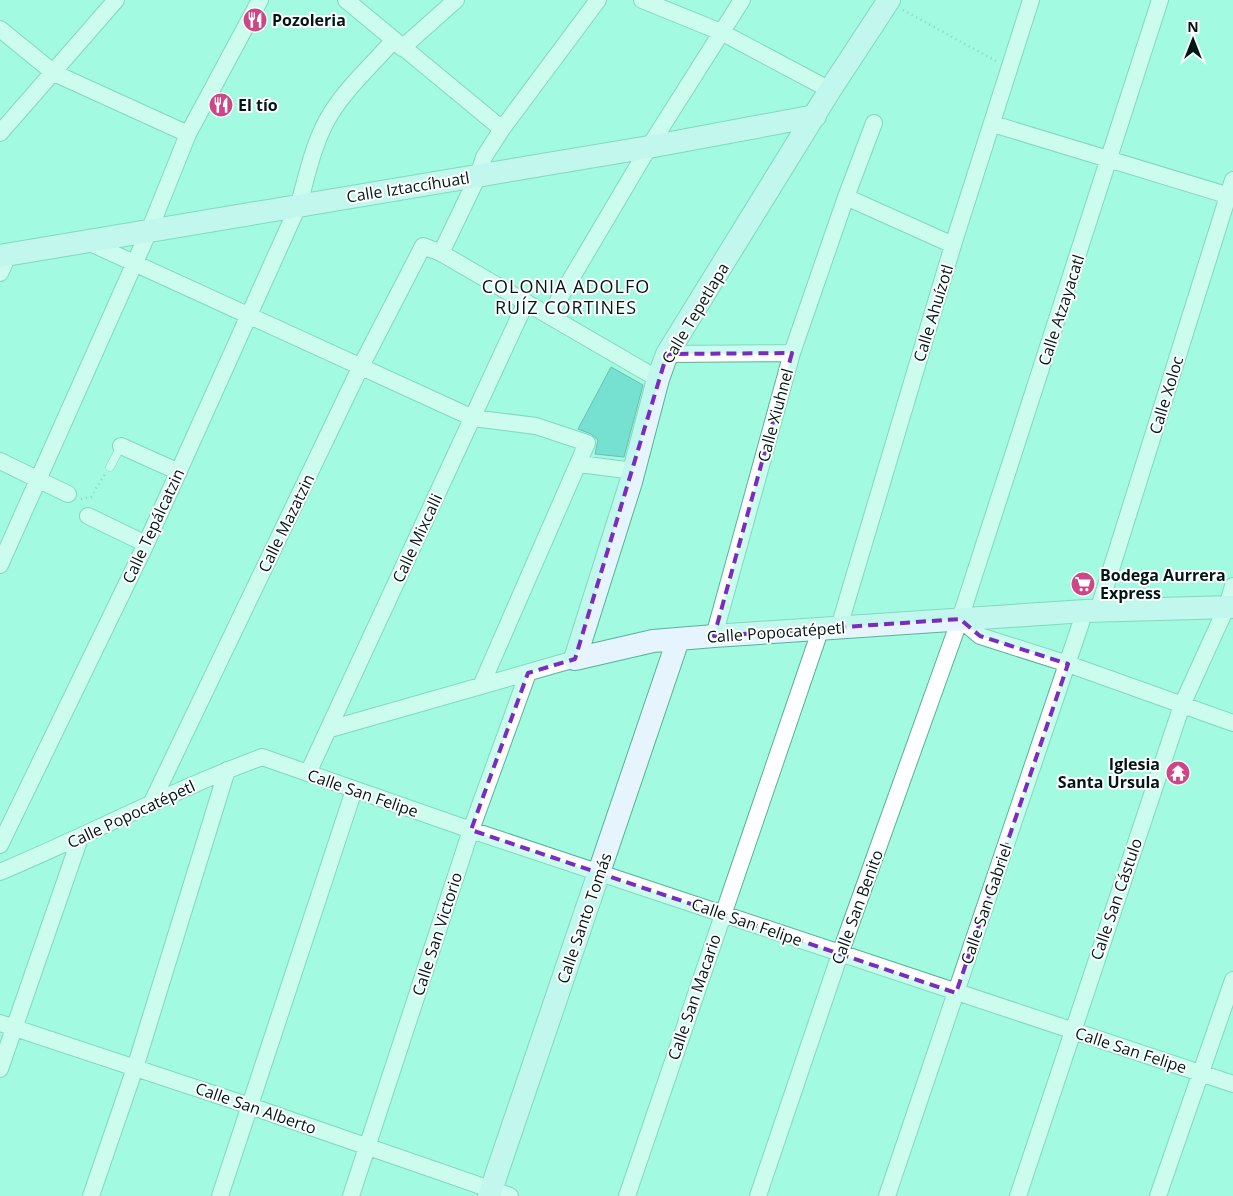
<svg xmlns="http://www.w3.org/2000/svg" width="1233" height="1196" viewBox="0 0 1233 1196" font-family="'Open Sans',sans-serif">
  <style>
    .building { fill: #40c1bf; stroke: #2a7776 }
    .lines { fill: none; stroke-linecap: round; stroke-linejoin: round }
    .lane-casing { stroke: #5ab199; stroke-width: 9 }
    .street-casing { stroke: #5ab199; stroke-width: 18 }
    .secondary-casing { stroke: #5ab199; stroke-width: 24 }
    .path { stroke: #6bad9a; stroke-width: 2.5; stroke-dasharray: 1 4; stroke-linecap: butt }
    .lane { stroke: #fff; stroke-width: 8 }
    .street { stroke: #fff; stroke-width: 16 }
    .secondary { stroke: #e6f4fd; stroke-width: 22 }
    .marked { fill: none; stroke: #7b2cbf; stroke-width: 4; stroke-dasharray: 10 6; stroke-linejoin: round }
    .labels { text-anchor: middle; stroke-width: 4; stroke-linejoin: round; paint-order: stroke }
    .poi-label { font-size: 16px; font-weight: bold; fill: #001812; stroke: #fff; text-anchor: start }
    .street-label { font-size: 16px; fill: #001812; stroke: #fff }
    .neighbourhood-label { font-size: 18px; letter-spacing: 1px; fill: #001812; stroke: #fff }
  </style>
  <rect width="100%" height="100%" fill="#a2fae0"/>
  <!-- building -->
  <path class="building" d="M611 367 643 385 624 457 595 454 598 440 591 434 578 429Z"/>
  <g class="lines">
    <defs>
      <path id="lane" d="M110 467 121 446"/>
      <path id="street" d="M346 0 502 129
        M642 0 721 32 830 90
        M0 29 54 73 188 134
        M402 48 456 0
        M993 124 1233 197
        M0 133 116 0
        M846 197 953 245
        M88 242 473 418 536 426 587 443 481 686
        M441 253 478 176 484 157 502 129 598 0
        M0 273 9 254
        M549 316 649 147 742 0
        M667 354 792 353
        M121 446 179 472
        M0 461 68 494
        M579 464 634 471
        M88 516 146 544
        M0 565 149 231 188 134 260 0
        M1098 611 1233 180
        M960 619 980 636 1068 664 1233 723
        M839 627 953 245 1031 0
        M714 636 792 353 846 197 874 123
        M330 729 575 659
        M308 773 526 302
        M152 802 361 366 423 246 441 253 658 379
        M0 845 146 544 299 204C307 175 313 146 327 120 343 91 371 66 393 41
        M0 872C88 835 173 790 262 757L471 830 1233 1084
        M0 1023 250 1106 510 1196
        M0 1069 80 838
        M91 1196 135 1068 227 770
        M220 1196 354 790
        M351 1196 471 830 528 673
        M627 1196 821 628
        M758 1196 840 954 960 619 1160 0
        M887 1196 1085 611
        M1018 1196 1182 705 1227 606 1233 586
        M1158 1196 1233 980"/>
      <path id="secondary" d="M0 256 649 147 815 116
        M575 659 631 482 658 379 667 354 830 90 889 0
        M575 659 653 641 714 636 1085 611 1233 607
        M489 1196 678 640"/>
    </defs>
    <!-- lane casing -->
    <use href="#lane" class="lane-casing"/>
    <!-- street casing -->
    <use href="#street" class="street-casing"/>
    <!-- secondary casing -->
    <use href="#secondary" class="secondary-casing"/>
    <!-- path -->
    <path class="path" d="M903 10 996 61
      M81 499 91 497 105 474"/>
    <!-- lane -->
    <use href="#lane" class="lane"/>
    <!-- street -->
    <use href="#street" class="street"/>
    <!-- secondary -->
    <use href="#secondary" class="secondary"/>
  </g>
  <!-- marked area -->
  <path d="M0 0H1233V1196H0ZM792 353 714 636 960 619 980 636 1068 664 956 993 471 830 528 673 575 659 667 354Z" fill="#a2fae0" fill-opacity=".55" fill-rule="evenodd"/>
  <path class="marked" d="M792 353 714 636 960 619 980 636 1068 664 956 993 471 830 528 673 575 659 667 354Z"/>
  <!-- icons -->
  <defs>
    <symbol id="restaurant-disc" viewBox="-11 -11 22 22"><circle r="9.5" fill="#cc4688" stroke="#fff"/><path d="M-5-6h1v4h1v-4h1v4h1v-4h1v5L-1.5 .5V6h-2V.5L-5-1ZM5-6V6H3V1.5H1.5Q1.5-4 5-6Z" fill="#fff"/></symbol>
    <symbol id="supermarket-disc" viewBox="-11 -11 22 22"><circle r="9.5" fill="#cc4688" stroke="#fff"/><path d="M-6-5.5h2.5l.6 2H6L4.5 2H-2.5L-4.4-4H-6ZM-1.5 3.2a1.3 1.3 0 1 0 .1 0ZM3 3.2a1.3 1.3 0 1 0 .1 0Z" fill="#fff"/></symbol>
    <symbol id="temple-disc" viewBox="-11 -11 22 22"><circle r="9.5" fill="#cc4688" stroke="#fff"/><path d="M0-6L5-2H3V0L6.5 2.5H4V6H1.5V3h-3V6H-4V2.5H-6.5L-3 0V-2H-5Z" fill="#fff"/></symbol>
  </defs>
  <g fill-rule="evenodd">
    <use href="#restaurant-disc" x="241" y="6" width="28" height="28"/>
    <use href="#restaurant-disc" x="207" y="91" width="28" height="28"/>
    <use href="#supermarket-disc" x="1069" y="570" width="28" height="28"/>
    <use href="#temple-disc" x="1164" y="759" width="28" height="28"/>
  </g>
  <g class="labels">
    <!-- poi labels -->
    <g class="poi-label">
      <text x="272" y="26">Pozoleria</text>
      <text x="238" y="111">El tío</text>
      <text x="1100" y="581">Bodega Aurrera<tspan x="1100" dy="18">Express</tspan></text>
      <text x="1160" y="770" text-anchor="end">Iglesia<tspan x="1160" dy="18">Santa Ursula</tspan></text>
    </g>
    <!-- street labels -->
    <g class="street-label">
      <text transform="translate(408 187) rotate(-9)" y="6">Calle Iztaccíhuatl</text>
      <text transform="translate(1061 310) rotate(-72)" y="6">Calle Atzayacatl</text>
      <text transform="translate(695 313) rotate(-59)" y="6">Calle Tepetlapa</text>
      <text transform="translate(933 313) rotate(-73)" y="6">Calle Ahuízotl</text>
      <text transform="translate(1166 395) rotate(-73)" y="6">Calle Xoloc</text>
      <text transform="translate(775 415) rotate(-75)" y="6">Calle Xiuhnel</text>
      <text transform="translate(286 523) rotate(-64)" y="6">Calle Mazatzin</text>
      <text transform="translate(153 526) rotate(-65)" y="6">Calle Tepálcatzin</text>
      <text transform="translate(417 538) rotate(-65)" y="6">Calle Mixcalli</text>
      <text transform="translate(776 632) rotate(-4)" y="6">Calle Popocatépetl</text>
      <text transform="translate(363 793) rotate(19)" y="6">Calle San Felipe</text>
      <text transform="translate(131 814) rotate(-25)" y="6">Calle Popocatépetl</text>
      <text transform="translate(1116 899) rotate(-71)" y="6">Calle San Cástulo</text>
      <text transform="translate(986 904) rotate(-71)" y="6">Calle San Gabriel</text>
      <text transform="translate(857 907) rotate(-70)" y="6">Calle San Benito</text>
      <text transform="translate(584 918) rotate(-71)" y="6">Calle Santo Tomás</text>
      <text transform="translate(747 922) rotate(19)" y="6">Calle San Felipe</text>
      <text transform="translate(437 934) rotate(-72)" y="6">Calle San Victorio</text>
      <text transform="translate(694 997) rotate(-71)" y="6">Calle San Macario</text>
      <text transform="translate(1131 1050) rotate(18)" y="6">Calle San Felipe</text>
      <text transform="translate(256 1108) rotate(19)" y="6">Calle San Alberto</text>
    </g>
    <!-- neighbourhood labels -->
    <g class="neighbourhood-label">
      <text x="566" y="293">COLONIA ADOLFO<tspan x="566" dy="21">RUÍZ CORTINES</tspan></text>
    </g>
  </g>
  <!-- north arrow -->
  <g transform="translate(1193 40)" stroke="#ffffff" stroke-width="4" paint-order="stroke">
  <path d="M0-4L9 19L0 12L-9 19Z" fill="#001812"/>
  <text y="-8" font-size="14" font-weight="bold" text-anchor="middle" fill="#001812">N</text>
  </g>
</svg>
